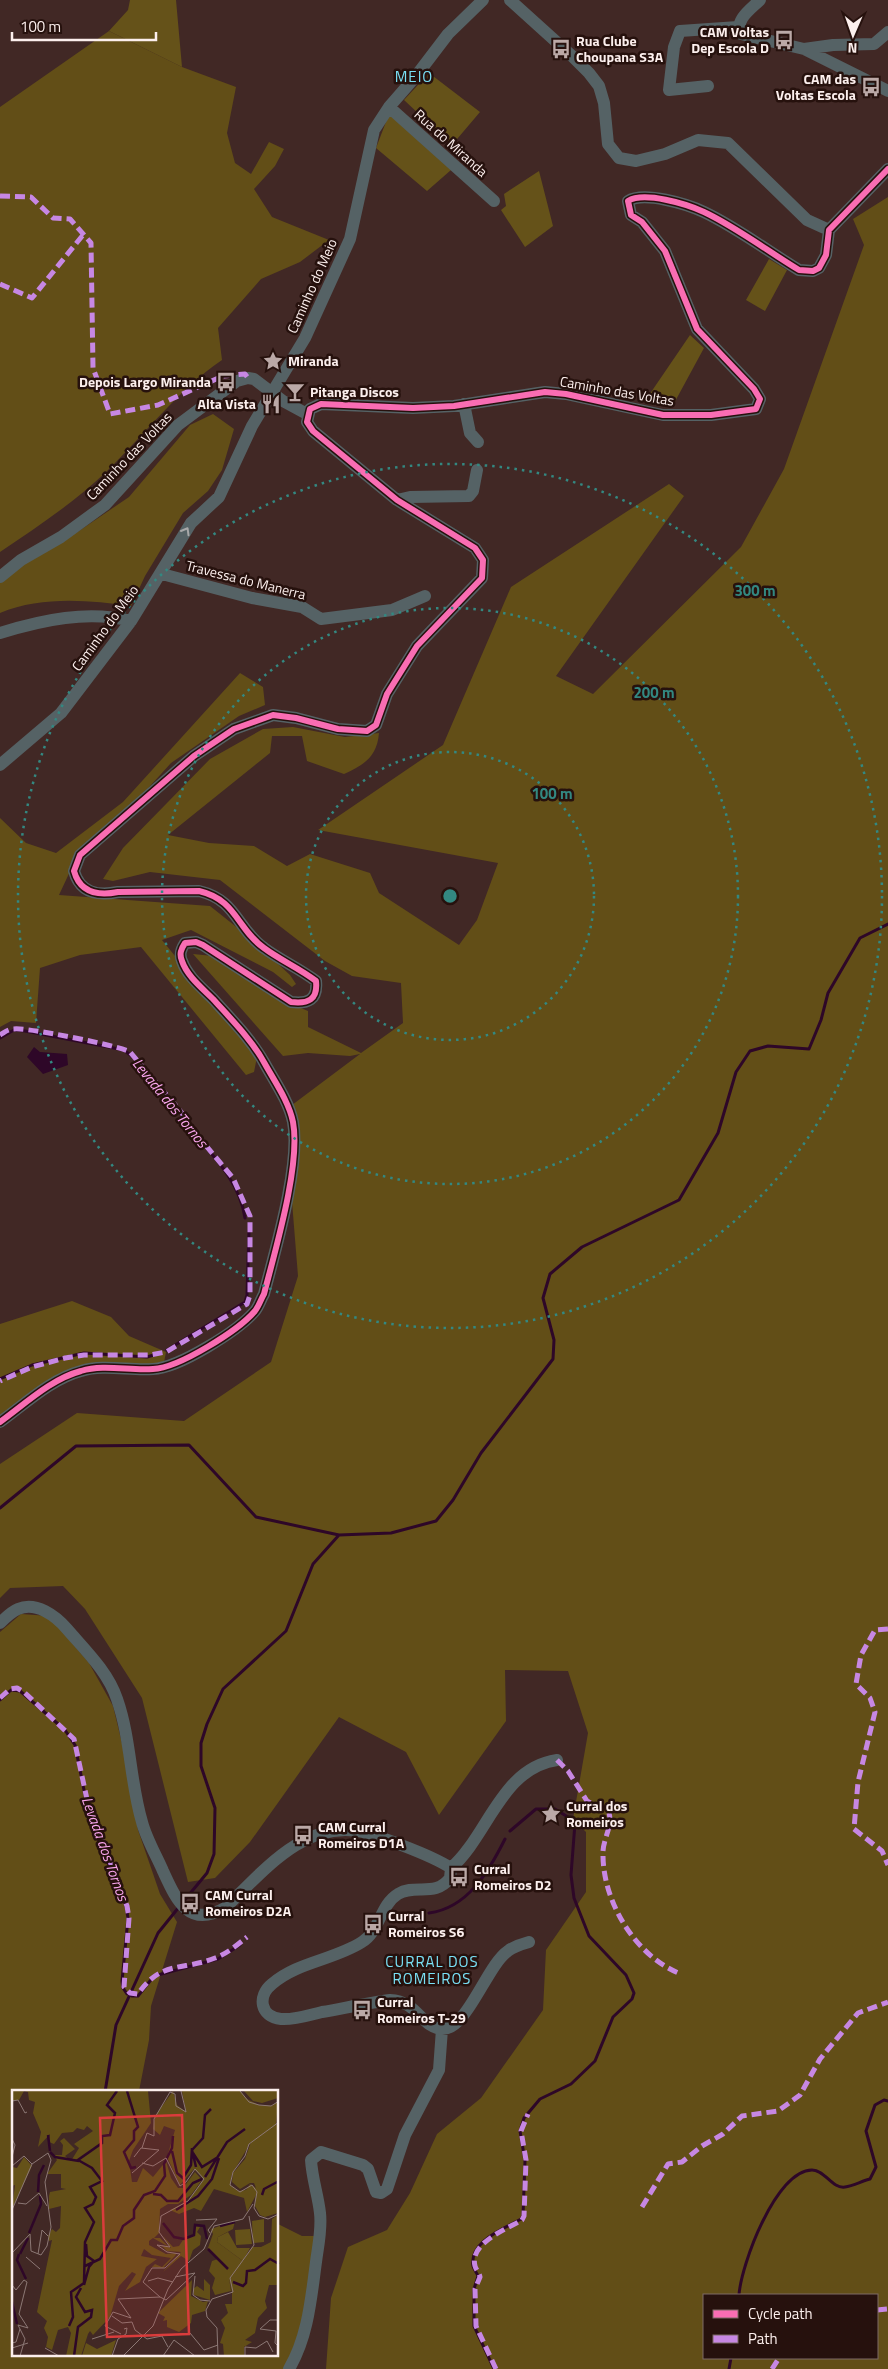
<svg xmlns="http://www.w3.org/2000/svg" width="888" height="2369" viewBox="0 0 888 2369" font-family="'Titillium Web',sans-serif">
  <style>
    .green { fill: #655219 }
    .forest { fill: #624e17; fill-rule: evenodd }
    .water { fill: #2e0728 }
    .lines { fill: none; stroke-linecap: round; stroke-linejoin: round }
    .stream { stroke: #2e0728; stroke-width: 3 }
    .minor { stroke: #556265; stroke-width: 12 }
    .quiet { stroke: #c787e3; stroke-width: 5; stroke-dasharray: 10 5; stroke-linecap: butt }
    .cycleway-casing { stroke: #26110d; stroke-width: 9 }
    .cycleway { stroke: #f96db3; stroke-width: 6 }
    .oneway { stroke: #a8a8a9 }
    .ring { fill: none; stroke: #338881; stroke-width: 2.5; stroke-dasharray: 2.5 5 }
    .labels { text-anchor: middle; stroke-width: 5; stroke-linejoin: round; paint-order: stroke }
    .poi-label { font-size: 14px; font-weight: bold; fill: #fcefed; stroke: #26110d; text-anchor: start }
    .street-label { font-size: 14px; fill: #fcefed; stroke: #26110d }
    .neighbourhood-label { font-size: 15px; letter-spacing: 1px; fill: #7ae1f6; stroke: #26110d }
    .water-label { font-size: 15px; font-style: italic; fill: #f9a5ed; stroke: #26110d }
    .inset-river { fill: none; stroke: #2e0728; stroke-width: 2.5 }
    .inset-road { fill: none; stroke: #8c7875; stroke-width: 1 }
    .view { fill: #da3c3c; fill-opacity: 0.15; stroke: #da3c3c; stroke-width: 2.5 }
    .inset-edge { fill: none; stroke: #fcefed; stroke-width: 2.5 }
    .centre { fill: #338881; stroke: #26110d; stroke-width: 2.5 }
    .ring-label { font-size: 15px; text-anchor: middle; font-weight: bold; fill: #338881; stroke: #26110d; stroke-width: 5; stroke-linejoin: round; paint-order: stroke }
  </style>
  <rect width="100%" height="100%" fill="#412825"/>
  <!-- green -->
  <path class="green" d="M130 0H176L182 67 109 31 128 10Z
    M429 73 480 112 452 145 404 100Z
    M389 114 451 170 427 191 376 148Z
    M539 171 553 226 525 247 501 210 506 206 504 194Z
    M769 259 787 270 765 311 746 300Z
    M690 335 704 348 672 407 645 401Z"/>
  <!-- forest -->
  <path class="forest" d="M109 31 182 67 236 87 227 133 235 163 251 174 269 142 284 149 275 166 254 189 272 217 329 240 300 262 261 279 218 328 222 360C178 390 145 434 107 471 75 502 37 527 0 552V107Z
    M888 197V2369H326L331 2298 348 2247 387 2230 410 2193 437 2134 481 2098 543 2010 546 1950 586 1892V1832L573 1819 588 1733 568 1671 505 1670 506 1721 439 1815 406 1752 339 1717 250 1842 215 1878 188 1882 142 1698 85 1609 63 1586 10 1588 0 1598V1464L77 1413 184 1421 271 1362 298 1276 290 1177 288 1108 360 1054 350 1056 308 1053 283 1056 193 954 213 956 270 995 308 1011V1027L361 1053 403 1023 401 983 352 976 325 961 220 880 150 872 113 881 103 879 123 848 210 759 263 729 293 727 345 737 379 733C377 757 364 765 344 774L307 761 302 736H272L270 753 168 835 209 843 254 846 287 866 310 854 370 873 379 893 459 945 477 920 498 863 318 830 443 745 511 587 669 484 684 496 556 676 593 694 741 547 784 469 864 245 853 219ZM704 2295H877V2358H704Z
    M213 414 234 429 222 470 208 491 183 513 145 576 131 606C88 600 41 596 0 613V582L22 562 79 531 129 497 190 425Z
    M240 673 263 687 265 705 239 716 171 763 122 817 73 865 59 895 210 906 249 937 290 975 296 984 292 987 273 972 191 930 162 940 257 1057 254 1072 246 1075 141 947 80 955 40 968 36 1023 11 1021 0 1027V818L26 843 56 853 123 802Z
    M72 1301 111 1317 129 1336 166 1352 163 1368 82 1370 0 1422V1324Z
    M21 1614 49 1616 89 1663 113 1706 128 1768 138 1830 160 1894 177 1922 151 2006 149 2040 139 2091 14 2092V2355H278V2224L302 2236H316L308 2302 289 2369H0V1632Z"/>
  <!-- water -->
  <path class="water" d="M34 1047 40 1052 67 1054 68 1065 43 1074 27 1057Z"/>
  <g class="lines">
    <!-- stream -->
    <path class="stream" d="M0 1038 14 1030 25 1031 124 1050 139 1062 181 1113 186 1124C210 1153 239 1179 245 1218
      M167 1350 245 1302 247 1295 249 1231
      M0 1379 32 1365 84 1353 147 1357 157 1354
      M0 1508 76 1446 189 1445 256 1517 339 1535
      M0 1700 11 1690 20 1691 65 1730 75 1745 87 1805 99 1841 126 1906 128 1918 122 1981 123 1988 127 1994
      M183 1902 207 1873 214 1854 215 1808 201 1766V1743L207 1724 223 1689 286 1631 313 1564 339 1535 391 1533 436 1521 453 1500 481 1453 553 1359 554 1340 543 1298 550 1274 582 1247 679 1200 718 1133 736 1072 750 1051 768 1046 809 1049 821 1020 828 993 860 938 888 924
      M429 1913C468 1908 489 1871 505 1839
      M132 1996H138L154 1976 218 1959 240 1945
      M105 2092 116 2025 158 1933 179 1907
      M739 2295C741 2265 776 2170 812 2170 825 2170 832 2189 845 2187 853 2186 862 2181 870 2179L876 2167 866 2131 875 2105 884 2100 888 2101
      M494 2369 474 2326V2289L478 2276C477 2273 474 2270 473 2266 469 2241 504 2229 521 2219L523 2216 525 2161 520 2131 524 2118 540 2099 571 2084 595 2061 613 2017 632 1999 634 1993 626 1975 589 1936 574 1898 571 1875 575 1823 571 1819 555 1809H536L510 1831
      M729 2369 731 2358"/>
    <!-- minor -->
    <path class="minor" d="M510 0 572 56 589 73 599 86 604 103 608 144 619 158 636 161 665 154 698 140 728 143 807 220 829 230
      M760 0C751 9 734 20 741 34L804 49 888 91
      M804 49 833 45 874 44 888 32
      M708 86 669 90 674 47 680 31 738 27
      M389 107 494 201
      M464 404 470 433 478 442
      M397 500 410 497 469 496 473 491 477 470
      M162 574 252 598 302 607 321 619 392 610 425 596
      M0 577 21 560 61 537 105 505 178 425 237 381 248 378 254 379 283 401 307 414
      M0 633C42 620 88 610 131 621
      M0 765 61 713 131 621 191 523 219 497 252 426 305 338 350 239 374 130 389 107 416 76 448 34 483 0
      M0 1422C25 1404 51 1379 81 1371 104 1364 130 1371 153 1369 179 1368 239 1330 255 1311 259 1306 261 1299 264 1294 275 1251 301 1164 293 1122 289 1102 275 1082 265 1064 252 1040 231 1019 213 999 202 988 187 976 182 961 179 954 181 949 185 943L196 942 203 945 291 1002C308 1004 318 1000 316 981 299 968 280 960 264 948 236 928 237 900 199 891L118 892C98 896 80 893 74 871L80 855 194 756 234 729 273 715 296 718 338 729 367 731 376 725 387 694 417 646 482 578 483 560 475 548 397 500 313 431 307 422 310 409 321 404 413 408 454 406 545 392 566 394 663 415H711L756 409 760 399 754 389 697 329 665 251 642 222 631 215 628 201C644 191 687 204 704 212 736 227 769 252 799 270L813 271 819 268 826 255 829 230 888 169
      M0 1623C5 1618 11 1612 18 1609 36 1601 56 1616 67 1629 86 1651 108 1672 117 1699 131 1739 130 1782 142 1822 146 1838 156 1855 163 1871 176 1899 188 1929 225 1908 263 1872 304 1819 363 1832 374 1835 385 1839 396 1843 414 1850 434 1857 451 1868
      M451 1868 450 1878C435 1898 415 1883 398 1894 380 1905 380 1931 362 1942 334 1960 297 1962 272 1984 257 1996 260 2017 281 2019 295 2020 309 2015 322 2012 345 2008 367 2003 390 2000 418 2001 420 2027 442 2029 467 2030 487 1965 508 1951 514 1946 522 1944 529 1942
      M451 1868C488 1836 501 1768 557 1760
      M289 2369C308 2337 311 2299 316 2262 318 2246 322 2229 320 2213 318 2195 312 2178 311 2160L321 2152 363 2165 368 2169 376 2192 381 2193 387 2189 405 2135 439 2070 442 2029"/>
    <!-- quiet -->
    <path class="quiet" d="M0 196 31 197 53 218 70 219 91 243 93 368 110 414 158 405 223 376 245 374 248 378
      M0 284 32 298 83 235
      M0 1035C5 1032 8 1029 14 1029 26 1027 121 1046 130 1052L182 1113 187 1123 233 1178 250 1216V1295L247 1304 166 1352 150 1355H84L65 1358 32 1367 0 1381
      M888 1629 875 1630 861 1655 856 1684 870 1698 875 1712 858 1782 854 1829 882 1851 888 1865
      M0 1698 10 1689 17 1688 24 1692 74 1739 88 1804 127 1906 129 1918 124 1987 130 1993 138 1994C161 1960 183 1971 215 1958 227 1954 238 1944 247 1937
      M557 1760 568 1771 587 1801 609 1813C613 1827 602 1840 603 1855 603 1902 636 1957 681 1974
      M642 2207 668 2164 682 2162 702 2146 723 2134 742 2116 778 2111 800 2095 820 2059 858 2013 888 2002
      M877 2310 888 2309
      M496 2369 476 2326 475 2289 480 2277C479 2272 476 2270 475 2266 469 2243 507 2229 522 2220L524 2216 526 2160 521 2131 528 2114
      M772 2369 779 2358"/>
    <defs>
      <path id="cycleway" d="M0 1422C25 1404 51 1379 81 1371 104 1364 130 1371 153 1369 179 1368 239 1330 255 1311 259 1306 261 1299 264 1294 275 1251 301 1164 293 1122 289 1102 275 1082 265 1064 252 1040 231 1019 213 999 202 988 187 976 182 961 179 954 181 949 185 943L196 942 203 945 291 1002C308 1004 318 1000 316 981 299 968 280 960 264 948 236 928 237 900 199 891L118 892C98 896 80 893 74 871L80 855 194 756 234 729 273 715 296 718 338 729 367 731 376 725 387 694 417 646 482 578 483 560 475 548 397 500 313 431 307 422 310 409 321 404 413 408 454 406 545 392 566 394 663 415H711L756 409 760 399 754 389 697 329 665 251 642 222 631 215 628 201C644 191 687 204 704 212 736 227 769 252 799 270L813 271 819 268 826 255 829 230 888 169"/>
    </defs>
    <!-- cycleway casing -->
    <use href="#cycleway" class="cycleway-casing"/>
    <!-- cycleway -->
    <use href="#cycleway" class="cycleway"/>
  </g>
  <!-- one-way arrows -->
  <defs><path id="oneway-chevron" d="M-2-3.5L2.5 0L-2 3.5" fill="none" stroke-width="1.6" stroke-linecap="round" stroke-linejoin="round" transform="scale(1.25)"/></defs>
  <use class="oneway" href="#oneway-chevron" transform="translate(186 531) rotate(-60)"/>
  <!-- distance rings -->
  <g class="ring">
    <circle cx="450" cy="896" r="144"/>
    <circle cx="450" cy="896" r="288"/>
    <circle cx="450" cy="896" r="432"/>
  </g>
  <!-- icons -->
  <defs>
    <symbol id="bus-bare" viewBox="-9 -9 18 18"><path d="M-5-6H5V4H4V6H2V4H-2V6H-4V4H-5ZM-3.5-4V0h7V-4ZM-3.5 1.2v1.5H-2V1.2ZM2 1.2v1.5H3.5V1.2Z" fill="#bba9a7" stroke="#26110d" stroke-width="2.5" paint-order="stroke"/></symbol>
    <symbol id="sight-bare" viewBox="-9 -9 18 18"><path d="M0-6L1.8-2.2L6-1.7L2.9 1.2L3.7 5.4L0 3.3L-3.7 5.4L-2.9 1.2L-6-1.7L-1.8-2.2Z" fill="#bba9a7" stroke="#26110d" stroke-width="2.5" paint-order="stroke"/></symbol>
    <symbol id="bar-bare" viewBox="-9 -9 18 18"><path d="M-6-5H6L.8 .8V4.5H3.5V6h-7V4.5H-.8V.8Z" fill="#bba9a7" stroke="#26110d" stroke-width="2.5" paint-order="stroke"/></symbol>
    <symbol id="restaurant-bare" viewBox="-9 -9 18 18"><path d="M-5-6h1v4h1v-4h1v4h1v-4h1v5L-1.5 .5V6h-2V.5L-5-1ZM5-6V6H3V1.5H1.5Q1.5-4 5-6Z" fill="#bba9a7" stroke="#26110d" stroke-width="2.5" paint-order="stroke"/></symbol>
  </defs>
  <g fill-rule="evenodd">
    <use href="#bus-bare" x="770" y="26" width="28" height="28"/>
    <use href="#bus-bare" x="547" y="35" width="28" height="28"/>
    <use href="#bus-bare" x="857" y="73" width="28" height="28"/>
    <use href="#sight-bare" x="259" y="347" width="28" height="28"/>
    <use href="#bus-bare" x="212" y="368" width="28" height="28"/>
    <use href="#bar-bare" x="281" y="378" width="28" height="28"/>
    <use href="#restaurant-bare" x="257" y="390" width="28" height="28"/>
    <use href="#sight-bare" x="537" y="1800" width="28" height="28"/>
    <use href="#bus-bare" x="289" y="1821" width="28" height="28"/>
    <use href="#bus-bare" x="445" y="1863" width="28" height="28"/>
    <use href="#bus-bare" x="176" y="1889" width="28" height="28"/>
    <use href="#bus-bare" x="359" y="1910" width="28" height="28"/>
    <use href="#bus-bare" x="348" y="1996" width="28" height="28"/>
  </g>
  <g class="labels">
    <!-- poi labels -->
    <g class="poi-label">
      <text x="769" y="37" text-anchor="end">CAM Voltas<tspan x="769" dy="16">Dep Escola D</tspan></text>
      <text x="576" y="46">Rua Clube<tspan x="576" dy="16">Choupana S3A</tspan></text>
      <text x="856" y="84" text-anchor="end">CAM das<tspan x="856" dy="16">Voltas Escola</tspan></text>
      <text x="288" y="366">Miranda</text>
      <text x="211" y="387" text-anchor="end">Depois Largo Miranda</text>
      <text x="310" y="397">Pitanga Discos</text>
      <text x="256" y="409" text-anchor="end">Alta Vista</text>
      <text x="566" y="1811">Curral dos<tspan x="566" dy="16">Romeiros</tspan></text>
      <text x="318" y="1832">CAM Curral<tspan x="318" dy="16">Romeiros D1A</tspan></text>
      <text x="474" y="1874">Curral<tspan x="474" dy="16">Romeiros D2</tspan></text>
      <text x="205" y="1900">CAM Curral<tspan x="205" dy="16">Romeiros D2A</tspan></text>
      <text x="388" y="1921">Curral<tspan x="388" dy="16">Romeiros S6</tspan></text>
      <text x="377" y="2007">Curral<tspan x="377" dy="16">Romeiros T-29</tspan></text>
    </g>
    <!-- street labels -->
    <g class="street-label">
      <text transform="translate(451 143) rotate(42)" y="5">Rua do Miranda</text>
      <text transform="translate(312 286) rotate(-66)" y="5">Caminho do Meio</text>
      <text transform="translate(617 391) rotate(10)" y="5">Caminho das Voltas</text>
      <text transform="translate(129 456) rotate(-46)" y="5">Caminho das Voltas</text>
      <text transform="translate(246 580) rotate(14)" y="5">Travessa do Manerra</text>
      <text transform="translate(105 628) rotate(-54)" y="5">Caminho do Meio</text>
    </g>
    <!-- neighbourhood labels -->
    <g class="neighbourhood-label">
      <text x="414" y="82">MEIO</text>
      <text x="432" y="1967">CURRAL DOS<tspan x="432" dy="17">ROMEIROS</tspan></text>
    </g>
    <!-- water labels -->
    <g class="water-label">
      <text transform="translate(170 1103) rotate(51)" y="5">Levada dos Tornos</text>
      <text transform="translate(105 1849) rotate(70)" y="5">Levada dos Tornos</text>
    </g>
  </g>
  <!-- overview -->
  <g transform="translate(12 2090)">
    <rect width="266" height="266" fill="#412825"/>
    <path d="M12 67 20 76 0 119 3 95 0 96V77L5 78ZM252 129V152L241 153 240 131ZM238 139 240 154 224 155 223 140ZM216 142 225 158H238L231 171 205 152 206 147ZM104 250 99 266H70L74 253 85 259Z" fill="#655219"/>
    <path d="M0 1H136L139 33 121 60 117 71 120 92H125L131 78 141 87 154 71 159 88 166 98H171L183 82 190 90 179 105 166 114H156L148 119 147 143 142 148H148L157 157 141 148 137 151V155L154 164 165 163 163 166 151 178 140 177 143 174 150 177 159 168 140 165 132 159 129 166 145 169 134 177 128 192 113 201 124 184 120 182 107 196 98 227 81 245 78 241 76 244 69 266H54L59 243 56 237 46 240 40 260 34 257 36 247 32 238 35 231 25 222 40 150 37 151 36 146 40 139 44 142 48 138 49 116 37 119V106L38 102 54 99 49 98V84H35L45 70 41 65H50L51 55 48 51 52 48 63 59 53 66 59 71 67 58 62 54 81 41 75 36 72 40 65 38 61 42 50 43 42 54 37 52 38 44 26 57 29 42 21 23 23 12 17 10 16 2 12 1 7 10H0ZM161 1 165 15 174 22 170 1H228L235 9 247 15 260 16 266 11 264 35 266 34V123L253 127 248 125 243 116 244 105 235 122 232 108 202 99 189 121 182 118 167 124 158 120 176 111 192 89 182 79 168 95 155 67 163 40 152 36 148 45 141 39 143 26ZM239 52 233 69 221 83 220 92 228 99 238 93H242L244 98 238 94 234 100 226 101 218 95 220 84ZM232 1H266V8L250 13 241 11ZM266 125V195H257L253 211 255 218 246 228 243 243 233 250 240 252 232 257V266H212L211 254 208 253 213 238 209 230 216 223 213 214H220V203L217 188 219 201 203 205 200 198 203 188 197 181 200 171 206 169 196 158 201 144 199 139 223 131 221 139 206 147 205 152 231 171 240 157H249L259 152 260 129ZM183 136 188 137 185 142 189 146 188 155 181 160 177 171 169 166 151 182 169 162 155 161 149 155 159 158 151 146 161 157 167 156 171 150 182 145ZM192 189 198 195V210L182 205 181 199 185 196 192 201ZM180 190 179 206 191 212 196 211 193 221 180 225 179 233 167 242 155 237V230L151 231 153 227 146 223Z" fill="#624e17" fill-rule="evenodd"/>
    <path class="inset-river" d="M115 1 126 37 122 41V50L112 62 119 78 124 77M36 45 38 61M160 61 165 83 171 88 179 75 180 58M38 62 43 67 67 71M181 63 190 77 206 67M184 77 180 60 191 48 193 25 199 19M193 87 215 52 233 39M26 102 27 85 32 75M141 104 149 105 155 111H166L181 93 190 89M250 105 252 99 267 91M164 120 186 106 200 89 207 68M151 133 162 147 172 149 182 145 183 135 192 136 195 149M208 136 223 132M17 143 29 114 28 106M196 159 216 179M7 164 5 170 14 189M8 164 16 148M73 176 88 169 99 150H105L111 136 122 128V120L132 105 143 101 153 86 152 74 160 58 161 46M221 192 231 196 234 193 235 181 243 180 258 169 267 174M72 195 77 177 82 171 75 166 74 154M0 212 5 234M57 236 61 227 59 202 72 193 73 152 82 132 73 118 81 114 84 107 78 97 90 91 80 78 66 70 90 53V46L98 45 103 23 95 15 105 1M62 266 66 237 79 227 80 220 73 222 64 207 69 198"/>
    <path class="inset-road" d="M228 1 237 12 247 15 259 16 267 11M0 11 6 10 13 23 15 22M267 32 237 54 233 66 221 82 218 95 228 102 240 95 245 102 242 118 247 126 256 129 267 124M0 49 3 55 0 67M130 58 135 43 142 46V29L158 2 163 4 164 16 174 22 169 1M130 73 141 76 154 68 168 96 174 92 183 79 192 89 176 111 149 126 147 142 158 157 145 155 155 162 168 164 153 178H140L131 192 148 207M20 74 36 63M0 76 12 66 20 74M120 83 147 60 129 58 122 67M6 113 14 114 27 103 35 116M0 120 20 74M184 130 205 129 196 140 198 143M0 163 18 144 19 161 29 165 35 156 39 137 33 92 39 70 36 63M26 164 30 140 36 146M14 167 28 179M183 186 181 205 188 210 198 211M136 191 146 188 161 192M0 195 4 200 12 190 15 192 7 224 16 238 6 235 13 249 8 266M100 226 110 233 120 232 123 240 135 249 150 246 156 257M267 230H258L248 239 264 241 263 253 267 257M178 243 192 260 206 255M109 244 93 236 101 222 119 228 106 209 148 207 154 210 183 183 163 187M80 249 102 242M0 253 4 252 8 239M0 258 16 253M33 258 47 266M100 266 106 249 114 244 115 238 112 239M111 266 141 236 156 199 169 179 192 159 202 136 231 129 241 114M151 266 162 250 183 266M206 266 205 238 195 227 194 220 200 209 221 202 218 188 242 155 237 126M233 266V257L244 258 255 251 261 262"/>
    <path class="view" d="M170 25 177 244 95 247 88 28Z"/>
    <rect width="266" height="266" class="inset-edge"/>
  </g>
  <circle cx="450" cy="896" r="8" class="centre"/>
  <g class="ring-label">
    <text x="755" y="596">300 m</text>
    <text x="654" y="698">200 m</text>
    <text x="552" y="799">100 m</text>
  </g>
  <!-- legend -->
  <rect x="703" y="2294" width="175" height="65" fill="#26110d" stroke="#7c6a67"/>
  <rect x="713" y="2310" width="25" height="8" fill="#f96db3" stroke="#7c6a67"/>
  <text x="748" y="2319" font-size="15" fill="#fcefed">Cycle path</text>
  <rect x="713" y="2335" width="25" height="8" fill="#c787e3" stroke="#7c6a67"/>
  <text x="748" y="2344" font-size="15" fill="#fcefed">Path</text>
  <!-- north arrow -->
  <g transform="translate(853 35) rotate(182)" stroke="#26110d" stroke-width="4" paint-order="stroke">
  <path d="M0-4L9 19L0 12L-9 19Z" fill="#fcefed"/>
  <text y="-8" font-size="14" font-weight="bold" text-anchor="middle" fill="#fcefed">N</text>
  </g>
  <!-- scale -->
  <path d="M12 32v8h144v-8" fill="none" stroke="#fcefed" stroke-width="2.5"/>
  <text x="20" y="32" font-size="15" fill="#fcefed" stroke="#26110d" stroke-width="4" paint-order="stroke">100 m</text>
</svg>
